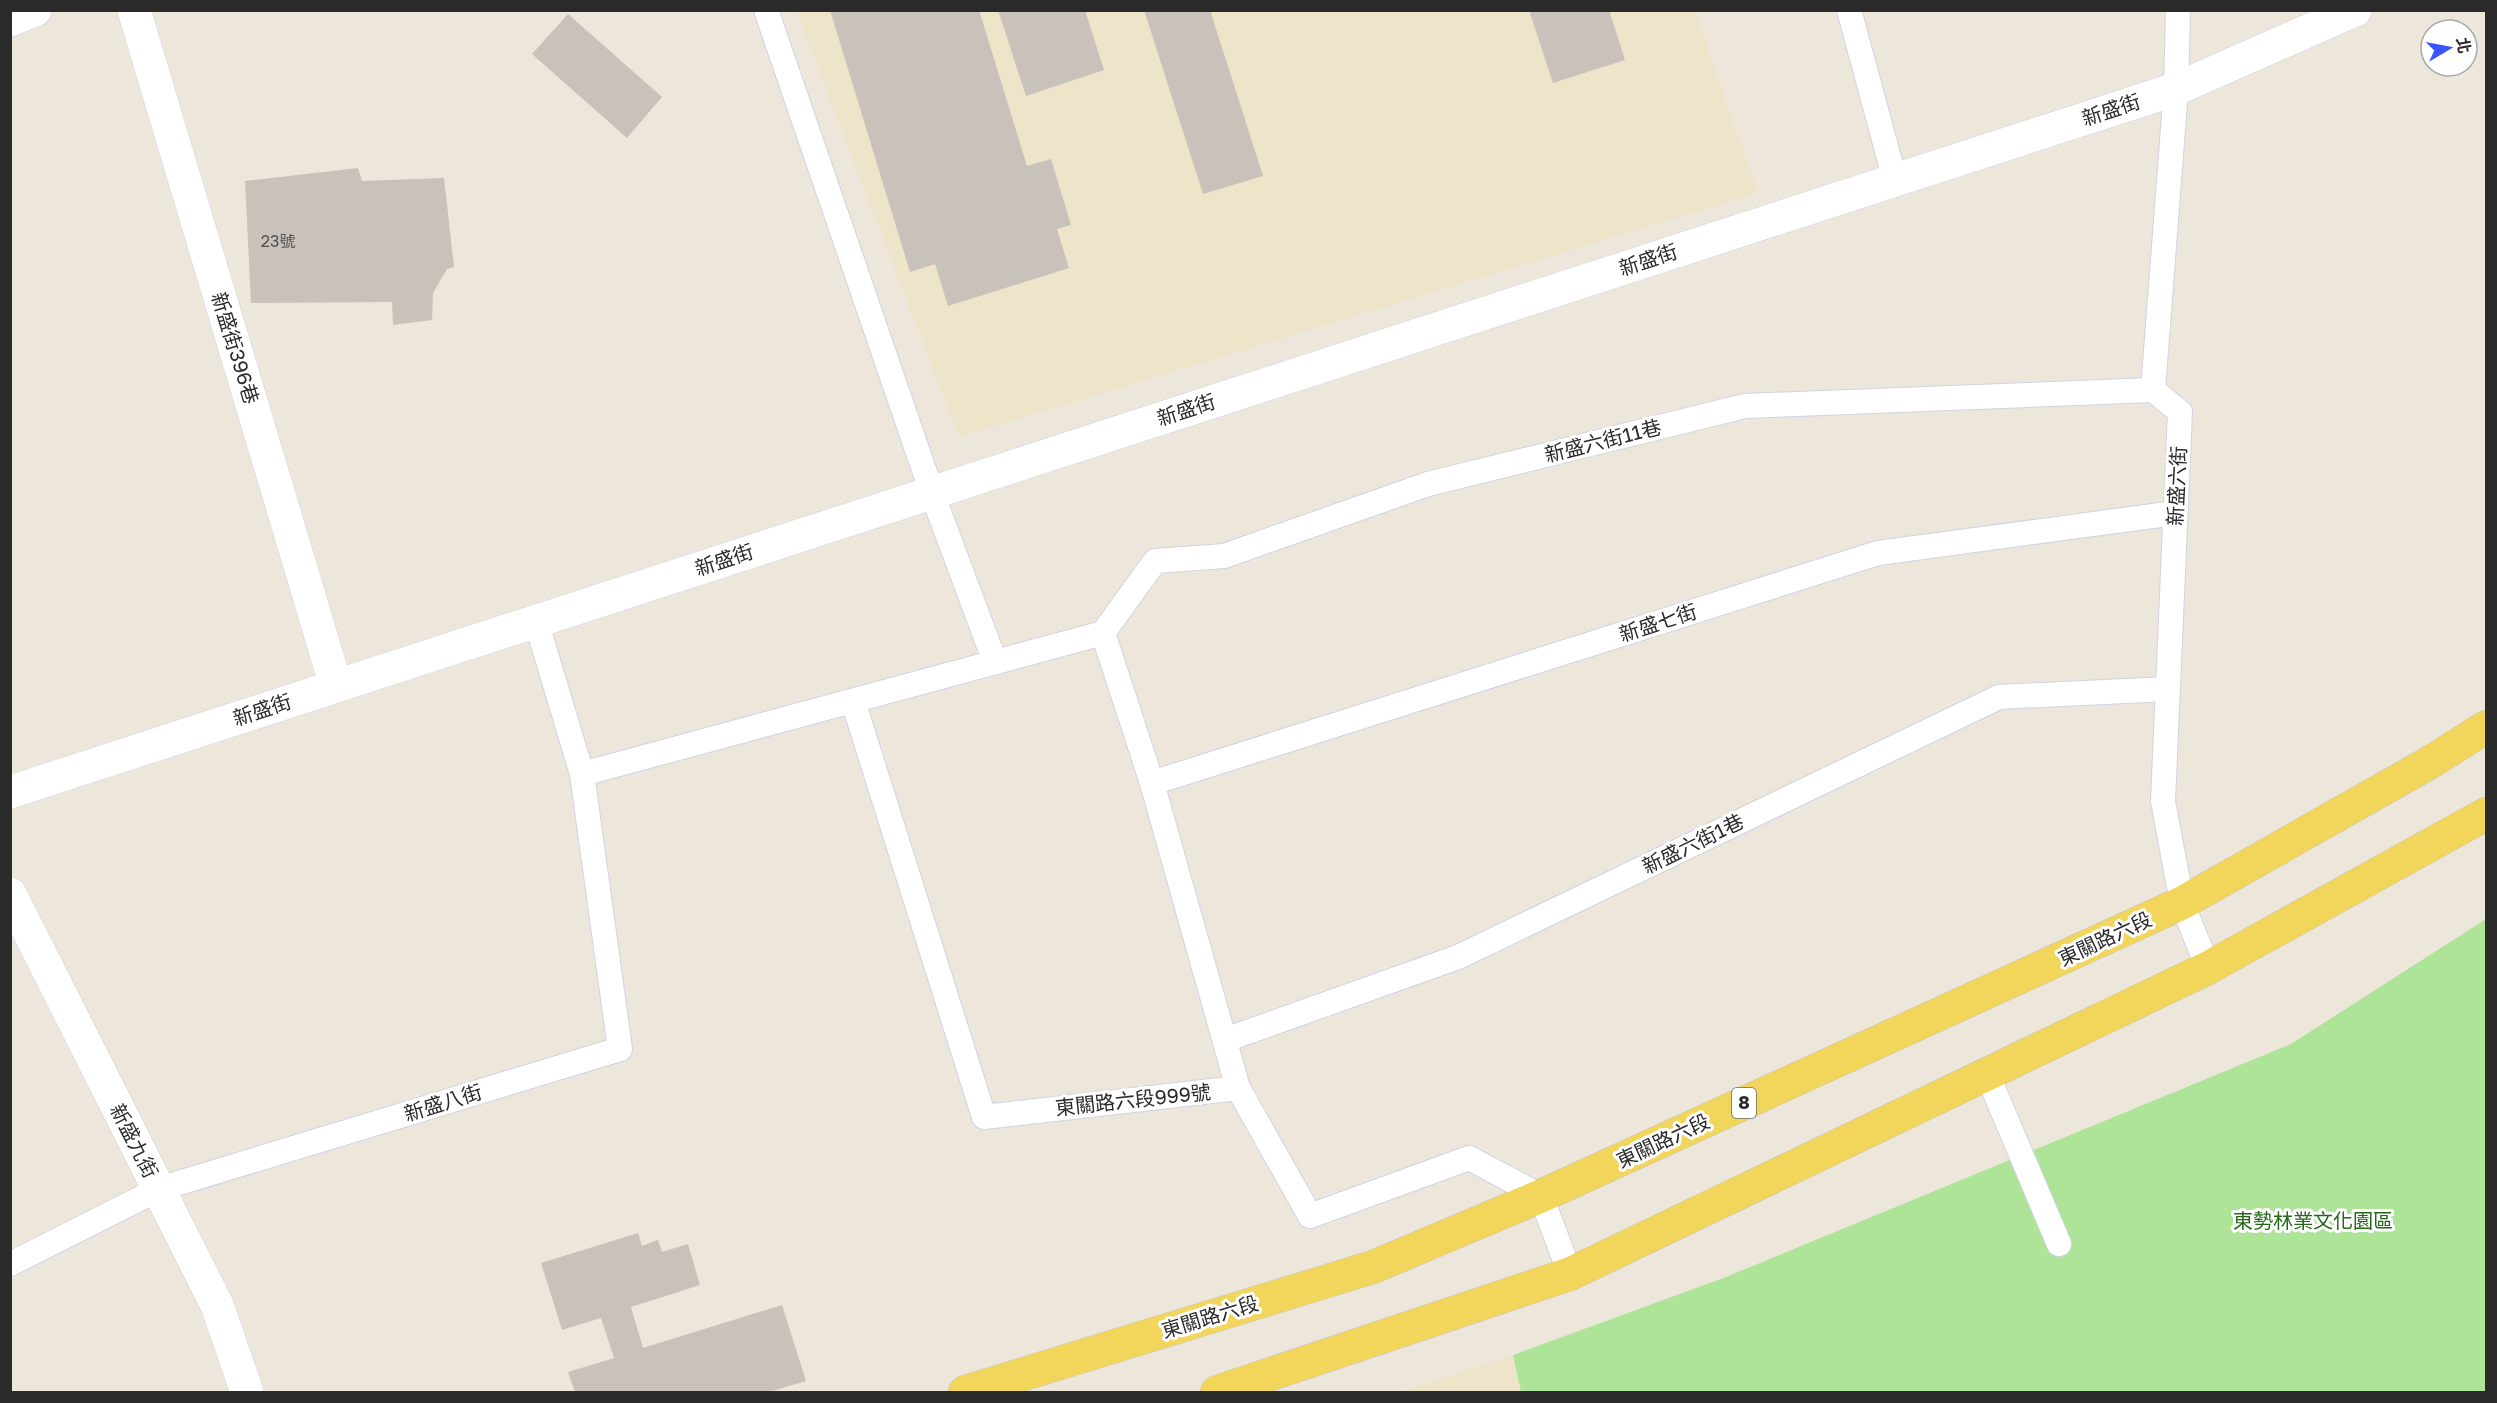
<svg xmlns="http://www.w3.org/2000/svg" width="2497" height="1403" viewBox="0 0 2497 1403" font-family="'Golos Text','Noto Sans TC',sans-serif">
  <style>
    .education { fill: #eee4ca }
    .green { fill: #aee497 }
    .building { fill: #c8c2bb }
    .lines { fill: none; stroke-linecap: round; stroke-linejoin: round }
    .service-casing { stroke: #d1d3e3; stroke-width: 26 }
    .minor-casing { stroke: #d1d3e3; stroke-width: 34 }
    .primary-casing { stroke: #c8c8c8; stroke-width: 34 }
    .service { stroke: #fff; stroke-width: 24 }
    .minor { stroke: #fff; stroke-width: 33 }
    .primary { stroke: #f2d55b; stroke-width: 33 }
    .labels { text-anchor: middle; stroke-width: 6; stroke-linejoin: round; paint-order: stroke }
    .number-label { font-size: 16px; fill: #52504e }
    .shield { fill: #fff; stroke: #6a6a6a; stroke-width: 1.5 }
    .shield-label { font-size: 18px; font-weight: bold; fill: #2a2a2a }
    .street-label { font-size: 20px; fill: #2a2a2a; stroke: #fff }
    .park-label { font-size: 20px; fill: #266819; stroke: #fff }
  </style>
  <rect width="100%" height="100%" fill="#ece6db"/>
  <!-- education -->
  <path class="education" d="M796 11H1695L1758 193 959 437Z
    M1513 1355 1521 1392H1399Z"/>
  <!-- green -->
  <path class="green" d="M2486 919V1392H1521L1513 1355 1726 1277 2291 1044Z"/>
  <!-- building -->
  <path class="building" d="M830 10H979L1027 166 1051 159 1071 225 1057 229 1069 268 948 306 935 264 910 272Z
    M998 10H1085L1104 70 1026 96Z
    M1144 10H1210L1263 176 1203 194Z
    M1529 10H1609L1625 60 1553 83Z
    M568 14 662 97 627 138 532 54Z
    M358 168 362 181 444 178 454 267 447 269 433 293 432 320 393 325 392 302 251 303 245 181Z
    M638 1233 642 1246 658 1240 662 1252 688 1244 700 1285 631 1307 643 1348 782 1305 806 1381 769 1392H575L568 1372 614 1358 601 1318 562 1330 541 1263Z"/>
  <g class="lines">
    <defs>
      <path id="service" d="M766 10 932 493 995 662
        M1849 10 1895 180
        M2178 10 2176 89 2153 390 2180 412 2163 801 2182 903 2208 968
        M1103 633 1155 561 1224 556 1428 484 1745 406 2153 390
        M853 701 984 1117 1238 1088 1310 1216 1469 1158 1541 1196 1570 1274
        M582 774 1103 633 1152 783 1238 1088
        M1152 783 1878 553 2175 513
        M1225 1040 1458 957 1999 697 2168 689
        M1987 1074 2059 1244
        M10 1264 159 1189 620 1049 582 774 536 621"/>
      <path id="minor" d="M134 10 336 686
        M10 20 35 10
        M10 792 2176 89 2355 10
        M10 894 217 1305 247 1392"/>
      <path id="primary" d="M965 1392 1373 1267 1541 1196 2182 903 2429 763 2486 727
        M1217 1392 1570 1274 2208 968 2486 814"/>
    </defs>
    <!-- service casing -->
    <use href="#service" class="service-casing"/>
    <!-- minor casing -->
    <use href="#minor" class="minor-casing"/>
    <!-- primary casing -->
    <use href="#primary" class="primary-casing"/>
    <!-- service -->
    <use href="#service" class="service"/>
    <!-- minor -->
    <use href="#minor" class="minor"/>
    <!-- primary -->
    <use href="#primary" class="primary"/>
  </g>
  <g class="labels">
    <!-- number labels -->
    <g class="number-label">
      <text x="278" y="247">23號</text>
    </g>
    <!-- shield labels -->
    <rect class="shield" x="1732" y="1088" width="24" height="30" rx="4.5"/>
    <g class="shield-label">
      <text x="1744" y="1109">8</text>
    </g>
    <!-- street labels -->
    <g class="street-label">
      <text transform="translate(2111 110) rotate(-18)" y="7">新盛街</text>
      <text transform="translate(1648 260) rotate(-18)" y="7">新盛街</text>
      <text transform="translate(235 348) rotate(73)" y="7">新盛街396巷</text>
      <text transform="translate(1186 410) rotate(-18)" y="7">新盛街</text>
      <text transform="translate(1603 441) rotate(-14)" y="7">新盛六街11巷</text>
      <text transform="translate(2177 486) rotate(-87)" y="7">新盛六街</text>
      <text transform="translate(724 560) rotate(-18)" y="7">新盛街</text>
      <text transform="translate(1658 623) rotate(-18)" y="7">新盛七街</text>
      <text transform="translate(262 710) rotate(-18)" y="7">新盛街</text>
      <text transform="translate(1693 844) rotate(-26)" y="7">新盛六街1巷</text>
      <text transform="translate(2105 939) rotate(-25)" y="7">東關路六段</text>
      <text transform="translate(1133 1100) rotate(-6)" y="7">東關路六段999號</text>
      <text transform="translate(443 1103) rotate(-17)" y="7">新盛八街</text>
      <text transform="translate(134 1141) rotate(63)" y="7">新盛九街</text>
      <text transform="translate(1663 1141) rotate(-25)" y="7">東關路六段</text>
      <text transform="translate(1210 1317) rotate(-17)" y="7">東關路六段</text>
    </g>
    <!-- park labels -->
    <g class="park-label">
      <text x="2313" y="1228">東勢林業文化園區</text>
    </g>
  </g>
  <!-- border -->
  <rect width="2497" height="1403" fill="none" stroke="#2a2a2a" stroke-width="24"/>
  <!-- north arrow -->
  <g transform="translate(2449 48) rotate(80)"><circle r="28" fill="#ffffff" stroke="#aaaaaa" stroke-width="1.5"/>
  <path d="M0-4.5L10 22L0 15L-10 22Z" fill="#3955fc"/>
  <text y="-9" font-size="16" font-weight="bold" text-anchor="middle" fill="#2a2a2a">北</text>
  </g>
</svg>
